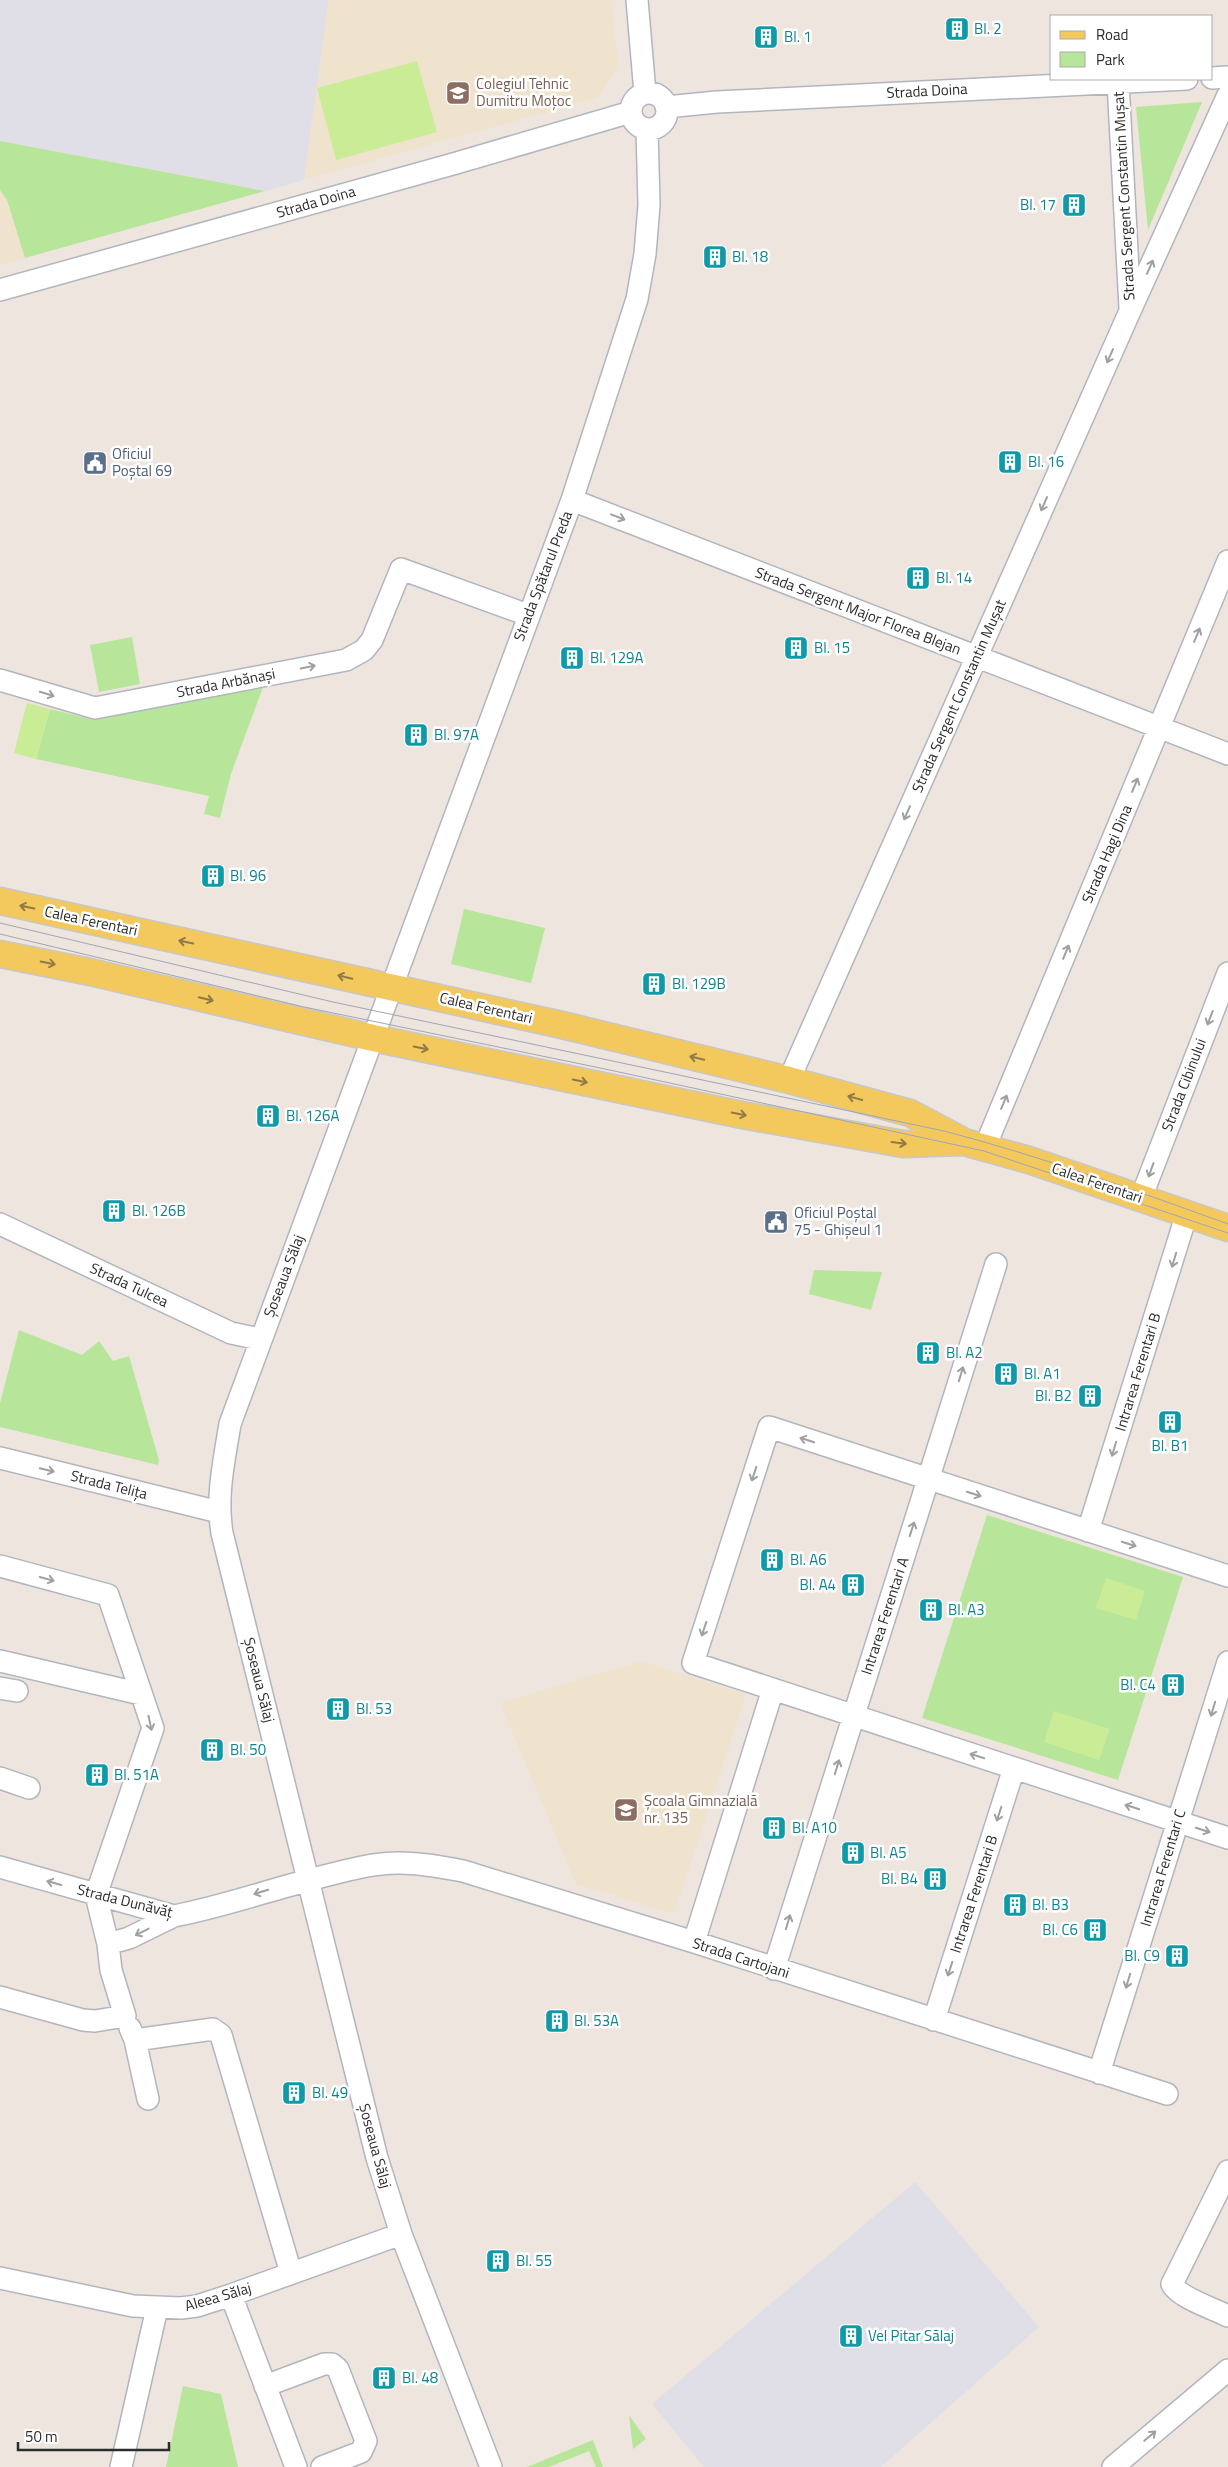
<svg xmlns="http://www.w3.org/2000/svg" width="1228" height="2467" viewBox="0 0 1228 2467" font-family="'Titillium Web',sans-serif">
  <style>
    .industrial { fill: #e0dee6 }
    .education { fill: #efe3cd }
    .green { fill: #b7e59a }
    .pitch { fill: #cbec96 }
    .lines { fill: none; stroke-linecap: round; stroke-linejoin: round }
    .minor-casing { stroke: #b2b5bf; stroke-width: 24 }
    .major-casing { stroke: #c8c8c8; stroke-width: 29 }
    .minor { stroke: #fff; stroke-width: 21 }
    .major { stroke: #f3c95e; stroke-width: 26 }
    .tram { stroke: #a0a5b6; stroke-width: 1 }
    .oneway { stroke: #a0a0a0 }
    .oneway2 { stroke: #907a45 }
    .labels { text-anchor: middle; stroke-width: 5; stroke-linejoin: round; paint-order: stroke }
    .culture-label { font-size: 15px; fill: #0d838f; stroke: #fff; text-anchor: start }
    .education-label { font-size: 15px; fill: #785e54; stroke: #fff; text-anchor: start }
    .street-label { font-size: 15px; fill: #2c2c2c; stroke: #fff }
    .service-label { font-size: 15px; fill: #4e5e75; stroke: #fff; text-anchor: start }
  </style>
  <rect width="100%" height="100%" fill="#eee6de"/>
  <!-- industrial -->
  <path class="industrial" d="M0 0H329L304 180 265 191 0 141Z
    M915 2182 1039 2327 881 2467H704L652 2404Z"/>
  <!-- education -->
  <path class="education" d="M329 0H612L618 65 598 98 304 180Z
    M0 190 7 200 25 258 0 265Z
    M641 1661 746 1695 674 1914 576 1884 500 1703Z"/>
  <!-- green -->
  <path class="green" d="M1202 102 1148 230 1136 107Z
    M0 141 265 191 25 258 7 200 0 190Z
    M132 637 140 684 99 692 90 645Z
    M263 687 231 774 220 818 204 814 209 796 36 759 50 709 94 720Z
    M464 909 545 928 531 983 451 964Z
    M814 1270 882 1272 871 1310 809 1294Z
    M19 1330 82 1355 99 1341 113 1361 129 1356 159 1460 158 1465 0 1427V1403Z
    M987 1515 1183 1577 1118 1780 922 1718Z
    M183 2386 221 2394 238 2467H166Z
    M629 2415 646 2439 633 2449Z
    M593 2440 603 2467H596L589 2451 549 2467H527Z"/>
  <!-- pitch -->
  <path class="pitch" d="M417 61 437 132 336 160 317 88Z
    M27 703 50 709 36 759 14 753Z
    M1106 1578 1145 1591 1136 1620 1096 1608Z
    M1054 1711 1110 1729 1099 1760 1044 1742Z"/>
  <g class="lines">
    <defs>
      <path id="minor" d="M637 0 645 93
        M1212 78 1228 77
        M1118 82 1130 308
        M631 111a18 18 0 1 1 36 0a18 18 0 1 1-36 0Z
        M666 107 717 102 1187 79
        M0 290 453 164 631 112
        M572 500 1228 754
        M0 680 95 708 346 660 364 650 372 640 401 569 528 615
        M789 1080 1130 311 1228 95
        M985 1147 1228 561
        M1141 1198 1228 973
        M0 1224 231 1333 260 1339
        M0 1458 219 1512
        M1088 1531 1187 1213
        M0 1566 108 1595 153 1728 96 1895 108 1944 111 1970 125 2016 95 2021 83 2020 0 1997
        M1228 1576 769 1427 693 1663 1228 1838
        M0 1661 141 1694
        M0 1688 17 1691
        M0 1778 29 1788
        M0 1867 174 1916C222 1907 269 1890 317 1878 344 1871 371 1863 399 1863 421 1863 442 1867 463 1871L694 1942 1167 2094
        M694 1942 773 1689
        M108 1944 129 1938 174 1916
        M774 1969 996 1264
        M934 2020 1014 1768
        M130 2028 135 2040 148 2099
        M135 2040 213 2029 221 2035 291 2273
        M1099 2073 1228 1662
        M1228 2171 1172 2284C1178 2297 1214 2309 1228 2316
        M0 2278 133 2306 181 2308 197 2306 231 2295 401 2234
        M231 2295 296 2467
        M265 2386 324 2364H332L338 2369 366 2441 361 2452 322 2467
        M121 2467 157 2308
        M491 2467 401 2234 377 2158 222 1533C216 1496 224 1461 230 1424L572 500 637 299 645 254 649 205 647 129
        M1113 2467 1228 2370"/>
      <path id="major" d="M0 901 562 1025 789 1080 910 1113 961 1140
        M0 954 90 972 373 1038 742 1115 903 1144 964 1142 1029 1160 1228 1228"/>
    </defs>
    <!-- minor casing -->
    <use href="#minor" class="minor-casing"/>
    <!-- major casing -->
    <use href="#major" class="major-casing"/>
    <!-- minor -->
    <use href="#minor" class="minor"/>
    <!-- major -->
    <use href="#major" class="major"/>
    <!-- tram -->
    <path class="tram" d="M0 923 333 1002 944 1131C1040 1156 1134 1190 1228 1224
      M0 934 304 1007 605 1069 984 1151 1228 1233"/>
  </g>
  <!-- one-way arrows -->
  <defs><path id="oneway-shaft" d="M-6 0H5M1.5-3L5.5 0L1.5 3" fill="none" stroke-width="1.6" stroke-linecap="round" stroke-linejoin="round" transform="scale(1.25)"/></defs>
  <g class="oneway">
    <use href="#oneway-shaft" transform="translate(1150 267) rotate(-66)"/>
    <use href="#oneway-shaft" transform="translate(1110 356) rotate(114)"/>
    <use href="#oneway-shaft" transform="translate(1044 504) rotate(114)"/>
    <use href="#oneway-shaft" transform="translate(618 517) rotate(21)"/>
    <use href="#oneway-shaft" transform="translate(1197 635) rotate(-67)"/>
    <use href="#oneway-shaft" transform="translate(308 667) rotate(-11)"/>
    <use href="#oneway-shaft" transform="translate(47 694) rotate(17)"/>
    <use href="#oneway-shaft" transform="translate(1135 785) rotate(-67)"/>
    <use href="#oneway-shaft" transform="translate(907 813) rotate(114)"/>
    <use href="#oneway-shaft" transform="translate(1066 952) rotate(-67)"/>
    <use href="#oneway-shaft" transform="translate(1210 1018) rotate(111)"/>
    <use href="#oneway-shaft" transform="translate(1004 1102) rotate(-67)"/>
    <use href="#oneway-shaft" transform="translate(1151 1170) rotate(110)"/>
    <use href="#oneway-shaft" transform="translate(1174 1260) rotate(107)"/>
    <use href="#oneway-shaft" transform="translate(961 1374) rotate(-73)"/>
    <use href="#oneway-shaft" transform="translate(807 1440) rotate(-162)"/>
    <use href="#oneway-shaft" transform="translate(1114 1449) rotate(107)"/>
    <use href="#oneway-shaft" transform="translate(47 1470) rotate(14)"/>
    <use href="#oneway-shaft" transform="translate(754 1474) rotate(108)"/>
    <use href="#oneway-shaft" transform="translate(974 1494) rotate(18)"/>
    <use href="#oneway-shaft" transform="translate(912 1529) rotate(-72)"/>
    <use href="#oneway-shaft" transform="translate(1129 1544) rotate(18)"/>
    <use href="#oneway-shaft" transform="translate(47 1579) rotate(15)"/>
    <use href="#oneway-shaft" transform="translate(704 1629) rotate(108)"/>
    <use href="#oneway-shaft" transform="translate(1213 1709) rotate(107)"/>
    <use href="#oneway-shaft" transform="translate(150 1723) rotate(78)"/>
    <use href="#oneway-shaft" transform="translate(977 1756) rotate(-162)"/>
    <use href="#oneway-shaft" transform="translate(837 1767) rotate(-73)"/>
    <use href="#oneway-shaft" transform="translate(1132 1807) rotate(-162)"/>
    <use href="#oneway-shaft" transform="translate(999 1814) rotate(108)"/>
    <use href="#oneway-shaft" transform="translate(1203 1830) rotate(18)"/>
    <use href="#oneway-shaft" transform="translate(54 1883) rotate(-164)"/>
    <use href="#oneway-shaft" transform="translate(261 1892) rotate(163)"/>
    <use href="#oneway-shaft" transform="translate(788 1922) rotate(-73)"/>
    <use href="#oneway-shaft" transform="translate(142 1932) rotate(153)"/>
    <use href="#oneway-shaft" transform="translate(950 1969) rotate(108)"/>
    <use href="#oneway-shaft" transform="translate(1128 1981) rotate(107)"/>
    <use href="#oneway-shaft" transform="translate(1150 2436) rotate(-40)"/>
  </g>
  <g class="oneway2">
    <use href="#oneway-shaft" transform="translate(27 907) rotate(-168)"/>
    <use href="#oneway-shaft" transform="translate(186 942) rotate(-168)"/>
    <use href="#oneway-shaft" transform="translate(48 963) rotate(11)"/>
    <use href="#oneway-shaft" transform="translate(345 977) rotate(-167)"/>
    <use href="#oneway-shaft" transform="translate(206 999) rotate(13)"/>
    <use href="#oneway-shaft" transform="translate(421 1048) rotate(12)"/>
    <use href="#oneway-shaft" transform="translate(697 1058) rotate(-166)"/>
    <use href="#oneway-shaft" transform="translate(580 1081) rotate(12)"/>
    <use href="#oneway-shaft" transform="translate(855 1098) rotate(-165)"/>
    <use href="#oneway-shaft" transform="translate(739 1114) rotate(11)"/>
    <use href="#oneway-shaft" transform="translate(899 1143) rotate(7)"/>
  </g>
  <!-- icons -->
  <defs>
    <symbol id="building-square" viewBox="-11 -11 22 22"><rect x="-9" y="-9" width="18" height="18" rx="4" fill="#0f9aa8" stroke="#fff"/><path d="M-4-6H4V6H1V3H-1V6H-4ZM-2.5-4.3h1.7v1.8h-1.7ZM.8-4.3h1.7v1.8H.8ZM-2.5-1h1.7V.8h-1.7ZM.8-1h1.7V.8H.8Z" fill="#fff"/></symbol>
    <symbol id="school-square" viewBox="-11 -11 22 22"><rect x="-9" y="-9" width="18" height="18" rx="4" fill="#8d6e63" stroke="#fff"/><path d="M0-5L7-2L0 1L-7-2ZM-4 1L0 2.5L4 1V4Q0 6-4 4Z" fill="#fff"/></symbol>
    <symbol id="civic-square" viewBox="-11 -11 22 22"><rect x="-9" y="-9" width="18" height="18" rx="4" fill="#5c6f8a" stroke="#fff"/><path d="M-.6-6.5H3V-4.5H.6V-3L4-1V1h2V6H-6V1h2V-1L-.6-3ZM-1.2 2.5V6h2.4V2.5Z" fill="#fff"/></symbol>
  </defs>
  <g fill-rule="evenodd">
    <use href="#building-square" x="943" y="15" width="28" height="28"/>
    <use href="#building-square" x="752" y="23" width="28" height="28"/>
    <use href="#school-square" x="444" y="79" width="28" height="28"/>
    <use href="#building-square" x="1060" y="191" width="28" height="28"/>
    <use href="#building-square" x="701" y="243" width="28" height="28"/>
    <use href="#building-square" x="996" y="448" width="28" height="28"/>
    <use href="#civic-square" x="81" y="449" width="28" height="28"/>
    <use href="#building-square" x="904" y="564" width="28" height="28"/>
    <use href="#building-square" x="782" y="634" width="28" height="28"/>
    <use href="#building-square" x="558" y="644" width="28" height="28"/>
    <use href="#building-square" x="402" y="721" width="28" height="28"/>
    <use href="#building-square" x="199" y="862" width="28" height="28"/>
    <use href="#building-square" x="640" y="970" width="28" height="28"/>
    <use href="#building-square" x="254" y="1102" width="28" height="28"/>
    <use href="#building-square" x="100" y="1197" width="28" height="28"/>
    <use href="#civic-square" x="762" y="1208" width="28" height="28"/>
    <use href="#building-square" x="914" y="1339" width="28" height="28"/>
    <use href="#building-square" x="992" y="1360" width="28" height="28"/>
    <use href="#building-square" x="1076" y="1382" width="28" height="28"/>
    <use href="#building-square" x="1156" y="1408" width="28" height="28"/>
    <use href="#building-square" x="758" y="1546" width="28" height="28"/>
    <use href="#building-square" x="839" y="1571" width="28" height="28"/>
    <use href="#building-square" x="917" y="1596" width="28" height="28"/>
    <use href="#building-square" x="1159" y="1671" width="28" height="28"/>
    <use href="#building-square" x="324" y="1695" width="28" height="28"/>
    <use href="#building-square" x="198" y="1736" width="28" height="28"/>
    <use href="#building-square" x="83" y="1761" width="28" height="28"/>
    <use href="#school-square" x="612" y="1796" width="28" height="28"/>
    <use href="#building-square" x="760" y="1814" width="28" height="28"/>
    <use href="#building-square" x="839" y="1839" width="28" height="28"/>
    <use href="#building-square" x="921" y="1865" width="28" height="28"/>
    <use href="#building-square" x="1001" y="1891" width="28" height="28"/>
    <use href="#building-square" x="1081" y="1916" width="28" height="28"/>
    <use href="#building-square" x="1163" y="1942" width="28" height="28"/>
    <use href="#building-square" x="543" y="2007" width="28" height="28"/>
    <use href="#building-square" x="280" y="2079" width="28" height="28"/>
    <use href="#building-square" x="484" y="2247" width="28" height="28"/>
    <use href="#building-square" x="837" y="2322" width="28" height="28"/>
    <use href="#building-square" x="370" y="2364" width="28" height="28"/>
  </g>
  <g class="labels">
    <!-- culture labels -->
    <g class="culture-label">
      <text x="974" y="34">Bl. 2</text>
      <text x="784" y="42">Bl. 1</text>
      <text x="1056" y="210" text-anchor="end">Bl. 17</text>
      <text x="732" y="262">Bl. 18</text>
      <text x="1028" y="467">Bl. 16</text>
      <text x="936" y="583">Bl. 14</text>
      <text x="814" y="653">Bl. 15</text>
      <text x="590" y="663">Bl. 129A</text>
      <text x="434" y="740">Bl. 97A</text>
      <text x="230" y="881">Bl. 96</text>
      <text x="672" y="989">Bl. 129B</text>
      <text x="286" y="1121">Bl. 126A</text>
      <text x="132" y="1216">Bl. 126B</text>
      <text x="946" y="1358">Bl. A2</text>
      <text x="1024" y="1379">Bl. A1</text>
      <text x="1072" y="1401" text-anchor="end">Bl. B2</text>
      <text x="1170" y="1451" text-anchor="middle">Bl. B1</text>
      <text x="790" y="1565">Bl. A6</text>
      <text x="836" y="1590" text-anchor="end">Bl. A4</text>
      <text x="948" y="1615">Bl. A3</text>
      <text x="1156" y="1690" text-anchor="end">Bl. C4</text>
      <text x="356" y="1714">Bl. 53</text>
      <text x="230" y="1755">Bl. 50</text>
      <text x="114" y="1780">Bl. 51A</text>
      <text x="792" y="1833">Bl. A10</text>
      <text x="870" y="1858">Bl. A5</text>
      <text x="918" y="1884" text-anchor="end">Bl. B4</text>
      <text x="1032" y="1910">Bl. B3</text>
      <text x="1078" y="1935" text-anchor="end">Bl. C6</text>
      <text x="1160" y="1961" text-anchor="end">Bl. C9</text>
      <text x="574" y="2026">Bl. 53A</text>
      <text x="312" y="2098">Bl. 49</text>
      <text x="516" y="2266">Bl. 55</text>
      <text x="868" y="2341">Vel Pitar Sălaj</text>
      <text x="402" y="2383">Bl. 48</text>
    </g>
    <!-- education labels -->
    <g class="education-label">
      <text x="476" y="89">Colegiul Tehnic<tspan x="476" dy="17">Dumitru Moțoc</tspan></text>
      <text x="644" y="1806">Școala Gimnazială<tspan x="644" dy="17">nr. 135</tspan></text>
    </g>
    <!-- street labels -->
    <g class="street-label">
      <text transform="translate(927 91) rotate(-3)" y="5">Strada Doina</text>
      <text transform="translate(1124 196) rotate(-93)" y="5">Strada Sergent Constantin Mușat</text>
      <text transform="translate(316 202) rotate(-16)" y="5">Strada Doina</text>
      <text transform="translate(543 576) rotate(-69)" y="5">Strada Spătarul Preda</text>
      <text transform="translate(858 611) rotate(21)" y="5">Strada Sergent Major Florea Blejan</text>
      <text transform="translate(226 683) rotate(-11)" y="5">Strada Arbănași</text>
      <text transform="translate(959 696) rotate(-66)" y="5">Strada Sergent Constantin Mușat</text>
      <text transform="translate(1107 854) rotate(-67)" y="5">Strada Hagi Dina</text>
      <text transform="translate(91 921) rotate(12)" y="5">Calea Ferentari</text>
      <text transform="translate(486 1008) rotate(13)" y="5">Calea Ferentari</text>
      <text transform="translate(1184 1085) rotate(-69)" y="5">Strada Cibinului</text>
      <text transform="translate(1097 1183) rotate(19)" y="5">Calea Ferentari</text>
      <text transform="translate(284 1276) rotate(-69)" y="5">Șoseaua Sălaj</text>
      <text transform="translate(129 1285) rotate(25)" y="5">Strada Tulcea</text>
      <text transform="translate(1138 1372) rotate(-73)" y="5">Intrarea Ferentari B</text>
      <text transform="translate(109 1485) rotate(14)" y="5">Strada Telița</text>
      <text transform="translate(885 1616) rotate(-72)" y="5">Intrarea Ferentari A</text>
      <text transform="translate(259 1680) rotate(76)" y="5">Șoseaua Sălaj</text>
      <text transform="translate(1163 1868) rotate(-73)" y="5">Intrarea Ferentari C</text>
      <text transform="translate(974 1894) rotate(-72)" y="5">Intrarea Ferentari B</text>
      <text transform="translate(125 1901) rotate(14)" y="5">Strada Dunăvăț</text>
      <text transform="translate(741 1958) rotate(18)" y="5">Strada Cartojani</text>
      <text transform="translate(375 2146) rotate(75)" y="5">Șoseaua Sălaj</text>
      <text transform="translate(218 2297) rotate(-16)" y="5">Aleea Sălaj</text>
    </g>
    <!-- service labels -->
    <g class="service-label">
      <text x="112" y="459">Oficiul<tspan x="112" dy="17">Poștal 69</tspan></text>
      <text x="794" y="1218">Oficiul Poștal<tspan x="794" dy="17">75 - Ghișeul 1</tspan></text>
    </g>
  </g>
  <!-- legend -->
  <rect x="1050" y="15" width="162" height="65" fill="#ffffff" stroke="#ababab"/>
  <rect x="1060" y="31" width="25" height="8" fill="#f3c95e" stroke="#ababab"/>
  <text x="1096" y="40" font-size="15" fill="#2c2c2c">Road</text>
  <rect x="1060" y="52" width="25" height="15" fill="#b7e59a" stroke="#ababab"/>
  <text x="1096" y="65" font-size="15" fill="#2c2c2c">Park</text>
  <!-- scale -->
  <path d="M18 2442v8h151v-8" fill="none" stroke="#2c2c2c" stroke-width="2.5"/>
  <text x="25" y="2442" font-size="15" fill="#2c2c2c" stroke="#ffffff" stroke-width="4" paint-order="stroke">50 m</text>
</svg>
